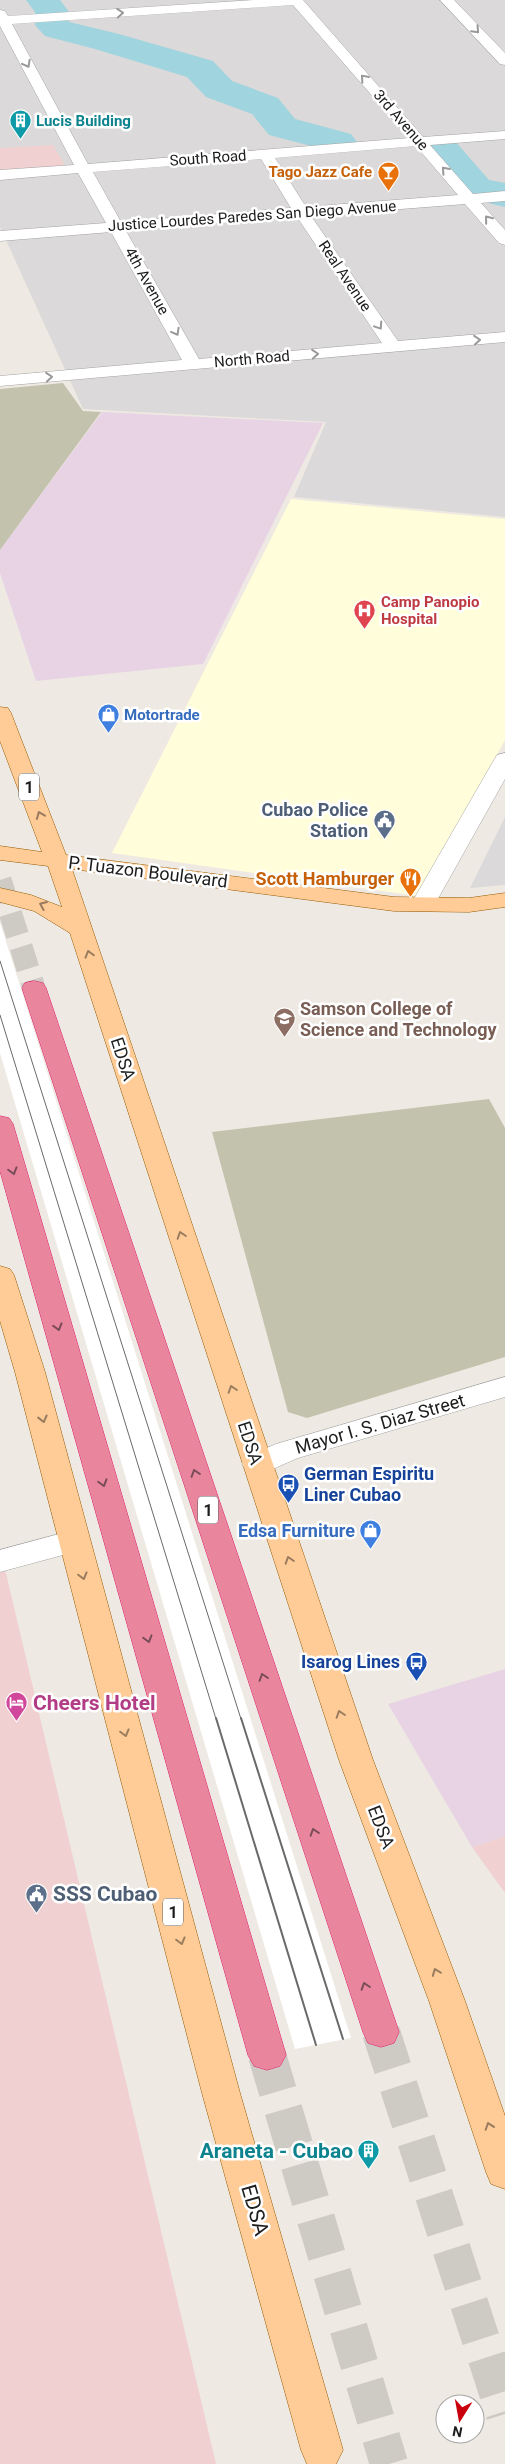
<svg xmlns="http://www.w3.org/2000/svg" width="505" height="2464" viewBox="0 0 505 2464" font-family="Roboto,sans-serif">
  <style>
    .residential { fill: #dbd9d9 }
    .commercial { fill: #f0d0d0 }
    .industrial { fill: #e8d3e5 }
    .education { fill: #fffdda }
    .construction { fill: #c3c2ad }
    .pier { fill: #fff }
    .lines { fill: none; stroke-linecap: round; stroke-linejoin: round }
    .river { fill: #a0d4de; fill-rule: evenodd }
    .highway-tunnel-far1 { stroke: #cecac4; stroke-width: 23; stroke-dasharray: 23 12; stroke-linecap: butt }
    .highway-tunnel { stroke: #cecac4; stroke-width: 38; stroke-dasharray: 38 19; stroke-linecap: butt }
    .minor-casing { stroke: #a3a3a3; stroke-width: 1 }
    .major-casing { stroke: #955a00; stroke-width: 1 }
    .highway-casing { stroke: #dd1e6b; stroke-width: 1 }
    .minor { fill: #fff; fill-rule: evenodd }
    .major { fill: #ffcb96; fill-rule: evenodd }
    .highway { fill: #e9869e; fill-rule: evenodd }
    .tram-far1 { stroke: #6a6a6a; stroke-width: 1 }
    .tram { stroke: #6a6a6a; stroke-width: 2 }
    .oneway { stroke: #999 }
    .oneway2 { stroke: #997c5f }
    .oneway3 { stroke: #784c56 }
    .labels { text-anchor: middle; stroke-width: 5; stroke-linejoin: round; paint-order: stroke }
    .far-street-label { font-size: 15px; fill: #1c1c1c; stroke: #fff }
    .far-culture-label { font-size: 15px; font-weight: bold; fill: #0d838f; stroke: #fff; text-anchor: start }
    .far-food-label { font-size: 15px; font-weight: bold; fill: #c56008; stroke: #fff; text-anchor: end }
    .far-health-label { font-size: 15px; font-weight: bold; fill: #be3a42; stroke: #fff; text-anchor: start }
    .far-shop-label { font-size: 15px; font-weight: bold; fill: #366cbe; stroke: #fff; text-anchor: start }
    .shield { fill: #fff; stroke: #606060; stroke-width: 1 }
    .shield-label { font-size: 16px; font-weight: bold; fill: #1c1c1c }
    .service-label { font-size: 18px; font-weight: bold; fill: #4e5e75; stroke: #fff; text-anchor: end }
    .street-label { font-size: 18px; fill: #1c1c1c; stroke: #fff }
    .food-label { font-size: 18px; font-weight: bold; fill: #c56008; stroke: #fff; text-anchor: end }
    .education-label { font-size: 18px; font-weight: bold; fill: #785e54; stroke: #fff; text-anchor: start }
    .transit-label { font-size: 18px; font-weight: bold; fill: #164399; stroke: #fff; text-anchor: start }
    .shop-label { font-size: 18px; font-weight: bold; fill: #366cbe; stroke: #fff; text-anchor: end }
    .near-hotel-label { font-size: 21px; font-weight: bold; fill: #b23c85; stroke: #fff; text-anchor: start }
    .near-service-label { font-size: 21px; font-weight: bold; fill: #4e5e75; stroke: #fff; text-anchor: start }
    .near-culture-label { font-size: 21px; font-weight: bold; fill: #0d838f; stroke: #fff; text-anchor: end }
    .near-street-label { font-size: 21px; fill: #1c1c1c; stroke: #fff }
  </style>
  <rect width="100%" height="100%" fill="#eee9e2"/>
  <!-- residential -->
  <path class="residential" d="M0 0H505V517L294 497 326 422 83 409 0 227Z
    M505 817V885L470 888Z"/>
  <!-- commercial -->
  <path class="commercial" d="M53 145 66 167 0 172V148Z
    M0 1548 26 1658 216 2464H0Z
    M505 1836V1893L472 1847Z"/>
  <!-- industrial -->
  <path class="industrial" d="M102 412 323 423 203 664 36 681 0 573V550Z
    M505 1669V1836L472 1847 388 1704Z"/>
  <!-- education -->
  <path class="education" d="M291 499 505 519V740L418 896 112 853Z"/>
  <!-- construction -->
  <path class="construction" d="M63 383 83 411 101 412 0 550V389Z
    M489 1099 505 1128V1357L307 1418 288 1412 212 1132Z"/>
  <!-- pier -->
  <path class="pier" d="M0 923 4 935 351 2038 295 2049 0 1053Z"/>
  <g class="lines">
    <!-- river -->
    <path class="river" d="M26 0H60L69 12V22L119 34 213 61 232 81 278 98 295 119 351 134 357 142 351 150 338 153 269 135 252 114 206 97 187 77 95 49 45 36 35 25V12Z
      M441 138 455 141 489 180 505 183V207L462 197 422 149 427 141Z"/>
    <!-- highway-tunnel-far1 -->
    <path class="highway-tunnel-far1" d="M0 880 34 988"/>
    <!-- highway-tunnel -->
    <path class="highway-tunnel" d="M381 2032 505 2414
      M267 2055 389 2464"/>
    <defs>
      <path id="minor" d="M254 0H303L423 137 505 131V139L430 145 473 194 505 191V201L481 203 505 230V245L499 243 465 204 311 216 398 341 505 332V342L0 386V376L182 360 111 232 0 241V231L106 223 78 173 0 180V170L74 165 0 26V10L5 11 8 16ZM293 5 409 138 88 164 12 24ZM416 146 458 195 306 207 275 158ZM261 159 291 208 121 222 93 172ZM297 217 382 343 199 359 126 231Z
        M440 0H454L505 53V65L500 64Z
        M505 753V779L435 904 431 909 423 911 415 909 411 904 494 760 497 755Z
        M505 1377V1397L298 1458 268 1471 257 1474 246 1471 242 1464 246 1457 276 1444Z
        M74 1530 85 1533 90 1541 85 1549 0 1572V1550Z"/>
      <path id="major" d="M0 707 8 708 11 713 66 855 394 897 469 898 505 893V907L469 912 394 911 72 869 373 1760 465 2001 505 2116V2189L491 2184 486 2172 429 2001 339 1760 70 933 34 911 0 902V888L31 895 62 907 48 866 0 860V846L42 852 0 741Z
        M0 1266 10 1269 14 1275 45 1372 240 2093 343 2450 336 2464H307L301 2450 202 2093 15 1372 0 1321Z"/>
      <path id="highway" d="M34 981 43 983 46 988 399 2032 394 2043 381 2047 368 2043 363 2032 22 988 25 983Z
        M0 1116 9 1118 13 1124 286 2055 280 2066 267 2070 254 2066 248 2055 0 1171Z"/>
    </defs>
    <!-- minor casing -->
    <use href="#minor" class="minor-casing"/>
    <!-- major casing -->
    <use href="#major" class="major-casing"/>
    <!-- highway casing -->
    <use href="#highway" class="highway-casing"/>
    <!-- minor -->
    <use href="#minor" class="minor"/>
    <!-- major -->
    <use href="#major" class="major"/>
    <!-- highway -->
    <use href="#highway" class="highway"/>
    <!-- tram-far1 -->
    <path class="tram-far1" d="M0 961 241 1719
      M0 1015 216 1719"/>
    <!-- tram -->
    <path class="tram" d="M216 1718 316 2045
      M241 1718 343 2039"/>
  </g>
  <!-- one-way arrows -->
  <defs><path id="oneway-chevron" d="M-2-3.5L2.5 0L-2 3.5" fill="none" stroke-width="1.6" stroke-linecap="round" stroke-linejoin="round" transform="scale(1.25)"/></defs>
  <g class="oneway">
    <use href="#oneway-chevron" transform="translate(120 13) rotate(-4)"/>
    <use href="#oneway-chevron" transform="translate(476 30) rotate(47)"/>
    <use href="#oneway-chevron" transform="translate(27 64) rotate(62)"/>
    <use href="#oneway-chevron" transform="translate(364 78) rotate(-131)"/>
    <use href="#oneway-chevron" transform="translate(445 170) rotate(-132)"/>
    <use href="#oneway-chevron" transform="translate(488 219) rotate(-129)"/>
    <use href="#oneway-chevron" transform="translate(379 326) rotate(56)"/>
    <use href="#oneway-chevron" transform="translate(176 332) rotate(61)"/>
    <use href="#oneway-chevron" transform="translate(477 340) rotate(-5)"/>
    <use href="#oneway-chevron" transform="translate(315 354) rotate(-5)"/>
    <use href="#oneway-chevron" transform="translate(49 377) rotate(-5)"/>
  </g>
  <g class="oneway2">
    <use href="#oneway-chevron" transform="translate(40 815) rotate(-112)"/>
    <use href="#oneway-chevron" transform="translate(43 905) rotate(-157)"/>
    <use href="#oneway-chevron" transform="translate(89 954) rotate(-106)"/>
    <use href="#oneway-chevron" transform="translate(181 1235) rotate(-108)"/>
    <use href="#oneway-chevron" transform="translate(232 1389) rotate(-108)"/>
    <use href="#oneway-chevron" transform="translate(43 1419) rotate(76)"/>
    <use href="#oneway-chevron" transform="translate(289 1560) rotate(-108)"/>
    <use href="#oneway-chevron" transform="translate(83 1576) rotate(75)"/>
    <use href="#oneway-chevron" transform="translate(340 1714) rotate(-108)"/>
    <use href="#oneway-chevron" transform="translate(125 1733) rotate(75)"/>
    <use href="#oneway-chevron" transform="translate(181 1941) rotate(75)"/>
    <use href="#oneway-chevron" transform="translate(436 1972) rotate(-111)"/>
    <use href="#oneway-chevron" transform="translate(489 2126) rotate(-109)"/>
  </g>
  <g class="oneway3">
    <use href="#oneway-chevron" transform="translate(13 1171) rotate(74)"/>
    <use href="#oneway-chevron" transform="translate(58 1327) rotate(74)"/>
    <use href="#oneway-chevron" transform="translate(195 1473) rotate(-108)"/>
    <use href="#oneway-chevron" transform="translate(103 1483) rotate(74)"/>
    <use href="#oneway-chevron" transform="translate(148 1639) rotate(74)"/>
    <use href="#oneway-chevron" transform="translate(263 1677) rotate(-108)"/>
    <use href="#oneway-chevron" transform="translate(314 1832) rotate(-108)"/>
    <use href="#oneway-chevron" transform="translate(365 1986) rotate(-108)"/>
  </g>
  <!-- icons -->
  <defs>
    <symbol id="building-pin" viewBox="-11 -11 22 30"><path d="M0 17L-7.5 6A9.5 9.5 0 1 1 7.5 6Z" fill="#0f9aa8" stroke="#fff"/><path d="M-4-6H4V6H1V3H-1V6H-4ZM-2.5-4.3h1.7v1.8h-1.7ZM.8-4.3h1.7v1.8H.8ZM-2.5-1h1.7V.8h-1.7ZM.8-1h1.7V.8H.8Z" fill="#fff"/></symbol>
    <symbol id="bar-pin" viewBox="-11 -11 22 30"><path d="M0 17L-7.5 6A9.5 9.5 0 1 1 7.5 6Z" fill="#e8710a" stroke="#fff"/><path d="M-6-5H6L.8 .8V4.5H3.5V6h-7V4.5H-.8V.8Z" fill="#fff"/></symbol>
    <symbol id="hospital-pin" viewBox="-11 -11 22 30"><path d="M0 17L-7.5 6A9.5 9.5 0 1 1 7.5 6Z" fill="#e0444e" stroke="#fff"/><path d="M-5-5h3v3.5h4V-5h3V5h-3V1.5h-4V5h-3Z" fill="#fff"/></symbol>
    <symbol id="shop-pin" viewBox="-11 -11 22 30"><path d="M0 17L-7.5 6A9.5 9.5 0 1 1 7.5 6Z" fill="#3f7fe0" stroke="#fff"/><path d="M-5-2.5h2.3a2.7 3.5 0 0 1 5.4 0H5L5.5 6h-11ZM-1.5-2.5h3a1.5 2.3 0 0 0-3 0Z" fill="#fff"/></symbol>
    <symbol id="civic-pin" viewBox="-11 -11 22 30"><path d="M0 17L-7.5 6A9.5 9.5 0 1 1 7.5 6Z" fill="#5c6f8a" stroke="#fff"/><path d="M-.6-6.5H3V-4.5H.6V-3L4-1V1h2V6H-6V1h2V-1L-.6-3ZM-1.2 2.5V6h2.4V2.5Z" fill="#fff"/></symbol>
    <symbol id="restaurant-pin" viewBox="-11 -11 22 30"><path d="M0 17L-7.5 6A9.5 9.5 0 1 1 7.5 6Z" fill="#e8710a" stroke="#fff"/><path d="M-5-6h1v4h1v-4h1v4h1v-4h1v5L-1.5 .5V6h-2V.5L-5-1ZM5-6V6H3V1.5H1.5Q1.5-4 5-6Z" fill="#fff"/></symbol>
    <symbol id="university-pin" viewBox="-11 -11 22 30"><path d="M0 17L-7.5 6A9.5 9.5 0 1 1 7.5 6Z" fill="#8d6e63" stroke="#fff"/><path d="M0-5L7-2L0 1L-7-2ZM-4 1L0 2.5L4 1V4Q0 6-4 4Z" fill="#fff"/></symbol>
    <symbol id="bus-pin" viewBox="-11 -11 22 30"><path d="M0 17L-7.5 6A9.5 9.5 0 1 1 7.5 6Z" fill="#1a4fb4" stroke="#fff"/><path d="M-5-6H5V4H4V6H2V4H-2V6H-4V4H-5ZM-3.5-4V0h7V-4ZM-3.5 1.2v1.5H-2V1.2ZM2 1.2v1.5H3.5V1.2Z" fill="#fff"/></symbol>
    <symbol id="hotel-pin" viewBox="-11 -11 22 30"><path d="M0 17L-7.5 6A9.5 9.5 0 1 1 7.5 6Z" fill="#d1479c" stroke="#fff"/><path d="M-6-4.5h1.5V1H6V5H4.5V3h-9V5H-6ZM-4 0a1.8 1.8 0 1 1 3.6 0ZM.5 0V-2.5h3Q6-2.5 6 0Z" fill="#fff"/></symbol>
  </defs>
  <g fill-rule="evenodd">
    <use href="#building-pin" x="8" y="108" width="25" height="34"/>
    <use href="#bar-pin" x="376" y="160" width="25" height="34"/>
    <use href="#hospital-pin" x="352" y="598" width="25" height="34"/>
    <use href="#shop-pin" x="96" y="702" width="25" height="34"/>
    <use href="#civic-pin" x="372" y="808" width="25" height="34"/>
    <use href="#restaurant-pin" x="398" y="866" width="25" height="34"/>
    <use href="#university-pin" x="272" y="1006" width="25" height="34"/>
    <use href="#bus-pin" x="276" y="1472" width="25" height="34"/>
    <use href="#shop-pin" x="358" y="1518" width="25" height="34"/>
    <use href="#bus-pin" x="404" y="1650" width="25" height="34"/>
    <use href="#hotel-pin" x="4" y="1690" width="25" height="34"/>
    <use href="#civic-pin" x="24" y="1882" width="25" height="34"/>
    <use href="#building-pin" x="356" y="2138" width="25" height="34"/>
  </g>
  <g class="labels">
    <!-- far-street labels -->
    <g class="far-street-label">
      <text transform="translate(401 120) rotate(49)" y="5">3rd Avenue</text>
      <text transform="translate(208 158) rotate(-4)" y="5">South Road</text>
      <text transform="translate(252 216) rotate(-4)" y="5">Justice Lourdes Paredes San Diego Avenue</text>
      <text transform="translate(345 276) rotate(56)" y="5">Real Avenue</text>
      <text transform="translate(147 281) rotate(61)" y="5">4th Avenue</text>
      <text transform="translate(252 359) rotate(-5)" y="5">North Road</text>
    </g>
    <!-- far-culture labels -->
    <g class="far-culture-label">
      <text x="36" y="126">Lucis Building</text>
    </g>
    <!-- far-food labels -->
    <g class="far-food-label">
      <text x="372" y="177">Tago Jazz Cafe</text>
    </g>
    <!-- far-health labels -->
    <g class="far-health-label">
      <text x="381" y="607">Camp Panopio<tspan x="381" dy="17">Hospital</tspan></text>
    </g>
    <!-- far-shop labels -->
    <g class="far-shop-label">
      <text x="124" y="720">Motortrade</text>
    </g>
    <!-- shield labels -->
    <g class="shield">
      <rect x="19" y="773.5" width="20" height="27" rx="4"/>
      <rect x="198" y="1496.5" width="20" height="27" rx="4"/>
      <rect x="163" y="1898.5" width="20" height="27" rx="4"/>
    </g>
    <g class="shield-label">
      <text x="29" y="793">1</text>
      <text x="208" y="1516">1</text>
      <text x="173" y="1918">1</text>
    </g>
    <!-- service labels -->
    <g class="service-label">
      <text x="368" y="816">Cubao Police<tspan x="368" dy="21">Station</tspan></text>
    </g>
    <!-- street labels -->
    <g class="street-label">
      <text transform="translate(148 872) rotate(7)" y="6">P. Tuazon Boulevard</text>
      <text transform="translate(123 1059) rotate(72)" y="6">EDSA</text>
      <text transform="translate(380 1424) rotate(-16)" y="6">Mayor I. S. Diaz Street</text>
      <text transform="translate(250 1443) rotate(72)" y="6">EDSA</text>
      <text transform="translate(381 1827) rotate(69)" y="6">EDSA</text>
    </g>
    <!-- food labels -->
    <g class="food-label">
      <text x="394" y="885">Scott Hamburger</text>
    </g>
    <!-- education labels -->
    <g class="education-label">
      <text x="300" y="1015">Samson College of<tspan x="300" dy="21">Science and Technology</tspan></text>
    </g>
    <!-- transit labels -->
    <g class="transit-label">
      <text x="304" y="1480">German Espiritu<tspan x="304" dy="21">Liner Cubao</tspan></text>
      <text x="400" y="1668" text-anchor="end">Isarog Lines</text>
    </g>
    <!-- shop labels -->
    <g class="shop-label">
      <text x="355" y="1537">Edsa Furniture</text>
    </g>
    <!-- near-hotel labels -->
    <g class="near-hotel-label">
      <text x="33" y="1710">Cheers Hotel</text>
    </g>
    <!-- near-service labels -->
    <g class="near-service-label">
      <text x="53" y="1901">SSS Cubao</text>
    </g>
    <!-- near-culture labels -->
    <g class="near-culture-label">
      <text x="353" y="2158">Araneta - Cubao</text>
    </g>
    <!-- near-street labels -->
    <g class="near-street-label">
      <text transform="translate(255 2210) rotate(74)" y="7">EDSA</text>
    </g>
  </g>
  <!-- north arrow -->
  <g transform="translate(460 2419) rotate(191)"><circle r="24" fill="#ffffff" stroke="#a4a4a4"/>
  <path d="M0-4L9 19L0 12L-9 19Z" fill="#c9000c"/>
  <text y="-8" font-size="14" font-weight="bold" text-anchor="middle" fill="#1c1c1c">N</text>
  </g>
</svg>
